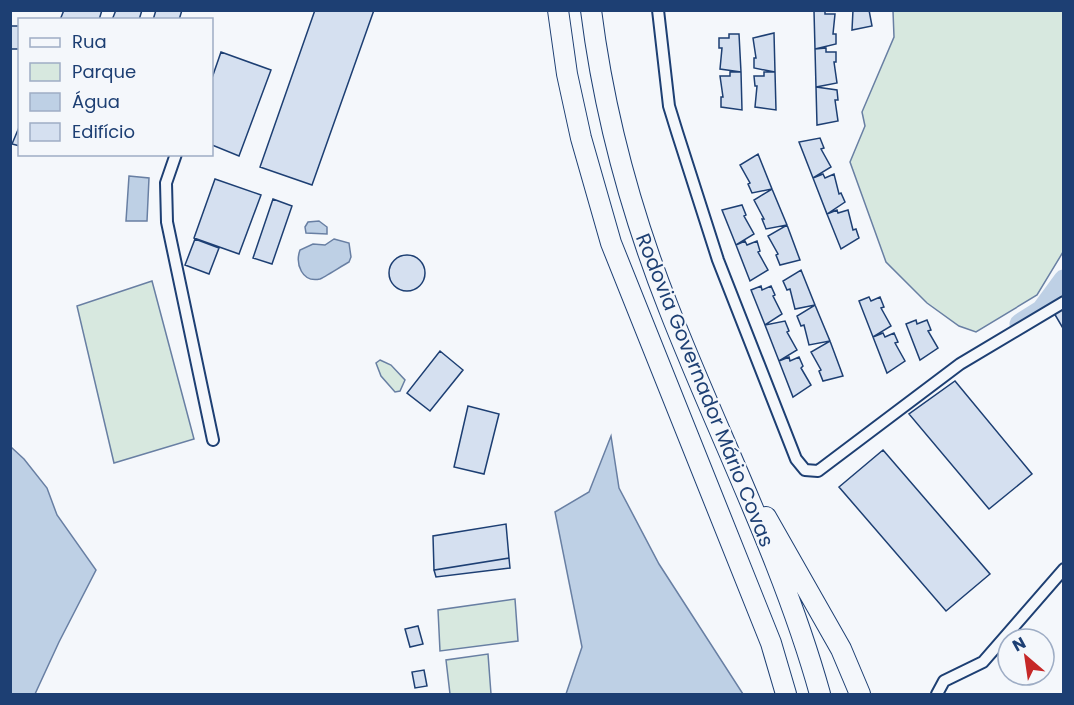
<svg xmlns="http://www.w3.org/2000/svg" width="1074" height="705" viewBox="0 0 1074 705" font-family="Poppins,sans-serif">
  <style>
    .green { fill: #d7e8df; stroke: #687fa3; stroke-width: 1.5 }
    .water { fill: #bed0e5; stroke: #687fa3; stroke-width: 1.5 }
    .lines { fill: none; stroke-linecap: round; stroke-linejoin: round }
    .river { stroke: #bed0e5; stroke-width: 21 }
    .building { fill: #d5e0f0; stroke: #1d3f73; stroke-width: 1.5 }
    .minor-casing { stroke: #1d3f73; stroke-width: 14 }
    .motorway-casing { stroke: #1d3f73; stroke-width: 22 }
    .minor { stroke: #f4f7fb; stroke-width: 10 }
    .motorway { stroke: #f4f7fb; stroke-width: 20 }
    .labels { text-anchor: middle; stroke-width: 4.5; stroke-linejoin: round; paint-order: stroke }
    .street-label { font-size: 20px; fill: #1d3f73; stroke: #f4f7fb }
  </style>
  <rect width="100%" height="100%" fill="#f4f7fb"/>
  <!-- green -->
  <path class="green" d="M893 11H1063V252L1037 295 976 332 959 326 927 303 886 262 850 162 865 126 862 112 894 37Z
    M152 281 194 439 114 463 77 306Z
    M380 360 391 365 405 380 400 391 395 392 381 376 376 363Z
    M515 599 518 641 440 651 438 610Z
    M488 654 491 694H450L446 660Z"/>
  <!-- water -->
  <path class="water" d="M129 176 149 178 147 221H126Z
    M319 221 327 227V234L306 233 305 227 308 222Z
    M334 239 349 243 351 257 349 262C345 264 323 278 320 279 302 283 295 264 300 250L313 244 325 245Z
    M611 436 619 488 659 564 743 694H566L582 647 555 512 589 492Z
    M11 447 24 459 47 488 57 515 96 570 59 642 35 694H11Z"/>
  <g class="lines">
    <!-- river -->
    <path class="river" d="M1020 324 1042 310 1064 280"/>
  </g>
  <!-- building -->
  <path class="building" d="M64 10H102L99 20H60Z
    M116 10H142L139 20H112Z
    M156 10H182L179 20H153Z
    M315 10H374L312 185 260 167Z
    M825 10V14H835L833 34H836V44L815 49 814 11Z
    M853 10H869L872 26 852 30Z
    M10 26H19V49H10Z
    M774 33 775 72 754 68V58H756L753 38Z
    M729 34H739L741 72 720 69 722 48H719V38H729Z
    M826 48V52H836V62H834L837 83 816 87 815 49Z
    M221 52 271 70 239 156 212 145V78Z
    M730 72H741L742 110 721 107V97H723L720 76H730Z
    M764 72H775L776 110 755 107 757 86H755L754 76H764Z
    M816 87 837 90 838 100H835L838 121 817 125Z
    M20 125V146L12 144Z
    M820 138 824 148 821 149 831 167 813 178 799 142Z
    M758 154 772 189 752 193 748 184 750 183 740 165Z
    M823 174 825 178 834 174 839 194 841 193 845 202 827 214 813 178Z
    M215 179 261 195 239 254 194 238Z
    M772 189 787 225 766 229 762 219H764L754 200Z
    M273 199 292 206 272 264 253 258Z
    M742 205 746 215 744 216 754 234 736 245 722 210Z
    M837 210 838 213 848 210 853 230 856 229 859 238 841 249 827 214Z
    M787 225 800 260 780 265 776 255 778 254 768 236Z
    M195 239 219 248 209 274 185 265Z
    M745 241 747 245 757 241 760 251 758 252 768 270 750 281 736 245Z
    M389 273a18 18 0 1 1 36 0a18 18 0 1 1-36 0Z
    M801 270 815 305 795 309 790 289 787 290 783 281Z
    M761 286 762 290 771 286 775 295 773 296 782 314 765 325 751 290Z
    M869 297 871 301 880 297 884 307 881 308 891 326 873 337 859 301Z
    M815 305 830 341 809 345 804 325 801 326 797 316Z
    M1064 308V330L1054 313Z
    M916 320 917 324 927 320 931 330 928 331 938 348 920 360 906 324Z
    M785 321 789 331 787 332 797 350 779 361 765 325Z
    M883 333 885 337 894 333 898 342 895 343 905 361 887 373 873 337Z
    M830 341 843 376 823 381 819 371 821 370 811 352Z
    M440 351 463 370 430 411 407 393Z
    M789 357 790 361 799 357 803 366 801 368 811 385 793 397 779 361Z
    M955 381 1032 474 989 509 909 414Z
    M468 406 499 414 484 474 454 467Z
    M883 450 990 574 946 611 839 487Z
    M506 524 509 558 434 570 433 536Z
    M509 558 510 568 436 577 434 570Z
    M418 626 423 644 410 647 405 629Z
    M424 670 427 686 415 688 412 672Z"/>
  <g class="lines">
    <defs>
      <path id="minor" d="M658 10 669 106 677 132 718 260 796 459 805 470 818 471 960 364 1064 302
        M176 154 166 183 167 222 213 440
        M937 694 944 681 983 662 1064 569"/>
      <path id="motorway" d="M558 10 567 74 581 138 611 243 771 643 786 694
        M591 10C604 113 631 213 669 309 719 437 783 561 820 694
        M766 517 841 649 860 694"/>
    </defs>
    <!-- minor casing -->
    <use href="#minor" class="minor-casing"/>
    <!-- motorway casing -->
    <use href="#motorway" class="motorway-casing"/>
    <!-- minor -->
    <use href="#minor" class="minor"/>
    <!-- motorway -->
    <use href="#motorway" class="motorway"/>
  </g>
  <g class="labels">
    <!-- street labels -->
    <g class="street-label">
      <text transform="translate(705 390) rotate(68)" y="7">Rodovia Governador Mário Covas</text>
    </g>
  </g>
  <!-- border -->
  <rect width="1074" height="705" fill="none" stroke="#1d3f73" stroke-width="24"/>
  <!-- legend -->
  <rect x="18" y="18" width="195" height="138" fill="#f4f7fb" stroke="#9eadc5" stroke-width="1.5"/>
  <rect x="30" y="38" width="30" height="9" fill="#f4f7fb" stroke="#9eadc5" stroke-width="1.5"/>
  <text x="72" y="48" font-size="18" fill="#1d3f73">Rua</text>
  <rect x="30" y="63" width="30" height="18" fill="#d7e8df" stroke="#9eadc5" stroke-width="1.5"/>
  <text x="72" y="78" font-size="18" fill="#1d3f73">Parque</text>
  <rect x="30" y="93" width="30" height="18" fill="#bed0e5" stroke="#9eadc5" stroke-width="1.5"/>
  <text x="72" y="108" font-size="18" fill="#1d3f73">Água</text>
  <rect x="30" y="123" width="30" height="18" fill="#d5e0f0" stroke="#9eadc5" stroke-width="1.5"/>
  <text x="72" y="138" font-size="18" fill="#1d3f73">Edifício</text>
  <!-- north arrow -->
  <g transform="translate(1026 657) rotate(331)"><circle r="28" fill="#f4f7fb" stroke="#9eadc5" stroke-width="1.5"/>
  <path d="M0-4.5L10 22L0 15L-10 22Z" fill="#c62828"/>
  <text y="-9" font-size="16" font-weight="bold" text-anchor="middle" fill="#1d3f73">N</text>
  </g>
</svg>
